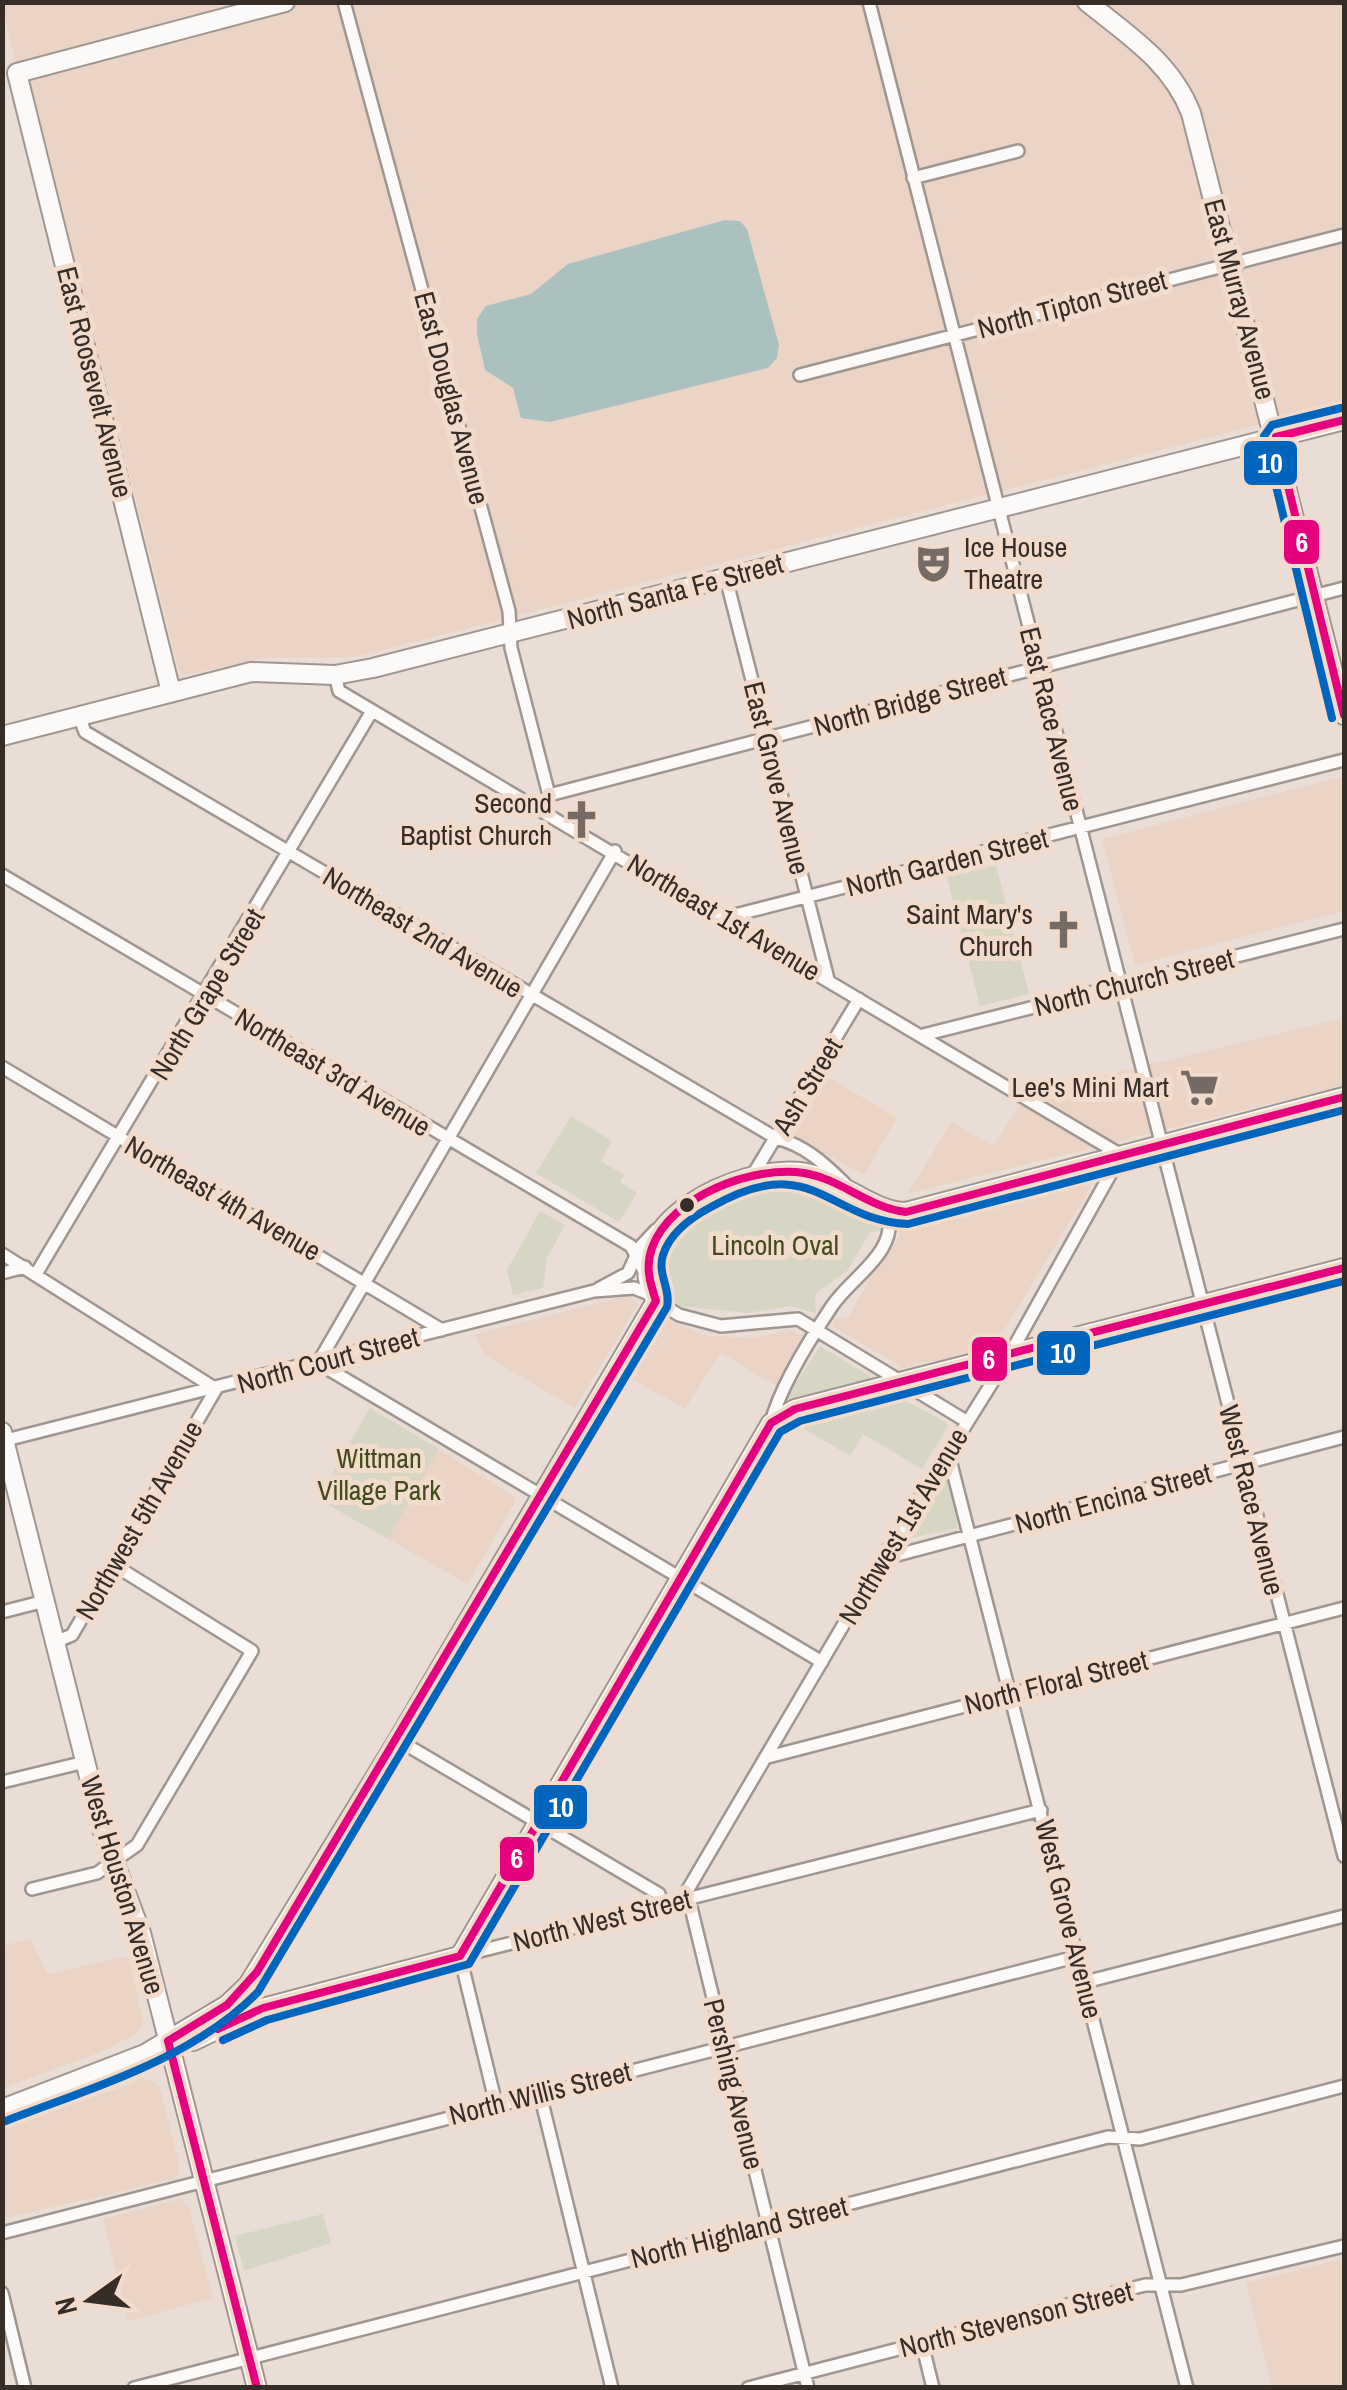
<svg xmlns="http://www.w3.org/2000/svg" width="1347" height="2390" viewBox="0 0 1347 2390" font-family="'Archivo Narrow',sans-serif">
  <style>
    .built { fill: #ebd4c6 }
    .green { fill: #d7d5c4 }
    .water { fill: #aac1bf }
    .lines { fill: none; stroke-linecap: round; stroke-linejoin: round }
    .street-casing { stroke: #a09690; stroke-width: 16 }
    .secondary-casing { stroke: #a09690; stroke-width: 22 }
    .primary-casing { stroke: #a09690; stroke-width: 22 }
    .street { stroke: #fcfaf9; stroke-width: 11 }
    .secondary { stroke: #fcfaf9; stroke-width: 18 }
    .primary { stroke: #fcfaf9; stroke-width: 18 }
    .bus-1-casing { stroke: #f3dbcc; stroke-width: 15 }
    .bus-2-casing { stroke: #f3dbcc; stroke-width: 15 }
    .bus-1 { stroke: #e5007d; stroke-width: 8 }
    .bus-2 { stroke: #0065bd; stroke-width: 8 }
    .bus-dot { fill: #362d27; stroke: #f3dbcc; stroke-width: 4 }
    .labels { text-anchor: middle; stroke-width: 10; stroke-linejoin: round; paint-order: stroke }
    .street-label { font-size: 28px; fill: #362d27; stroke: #f3dbcc }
    .poi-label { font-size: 28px; fill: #362d27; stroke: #f3dbcc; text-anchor: end }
    .park-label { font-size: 28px; fill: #414b1b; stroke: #f3dbcc }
    .line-badge { stroke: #f3dbcc; stroke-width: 4 }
    .badge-label { font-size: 28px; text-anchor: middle; font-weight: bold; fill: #fff }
  </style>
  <rect width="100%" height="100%" fill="#eaddd5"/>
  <!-- built -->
  <path class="built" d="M2 3H1344V403L356 657 267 658 184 675 179 671 32 86 15 62Z
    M1344 776V911L1135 965 1102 839Z
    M1344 1018V1085L907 1194 952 1122 993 1146 1019 1107 1044 1090Z
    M828 1077 897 1118 864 1175 793 1136Z
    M1090 1176 1095 1180 994 1347 903 1368 832 1326 834 1319 848 1318 868 1282 862 1281 895 1244 902 1227 893 1221 921 1219Z
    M629 1295 638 1304 575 1408 484 1355 475 1334Z
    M664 1318 703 1335 752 1338 789 1330 806 1336 807 1342 778 1387 721 1353 685 1409 624 1374 656 1319Z
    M439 1449 513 1496 515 1502 468 1584 388 1539Z
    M30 1938 48 1974 128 1956 143 2020 138 2033 98 2053 3 2088V1946Z
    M144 2079 156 2083 161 2092 180 2166 176 2178 3 2219V2129Z
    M179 2199 188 2204 213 2298 128 2321 103 2219Z
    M1344 2258V2387H1272L1246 2283Z"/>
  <!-- green -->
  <path class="green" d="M996 865 1029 994 980 1006 947 877Z
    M571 1116 612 1141 601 1161 624 1175 620 1182 637 1193 619 1222 536 1173Z
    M775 1180C811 1180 861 1190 883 1221V1230L870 1232 847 1271 815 1294 816 1313 790 1306 747 1313 679 1306 662 1297 655 1281 659 1252 692 1212 741 1187Z
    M540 1211 565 1225 547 1258 543 1288 513 1295 507 1270Z
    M820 1346 870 1376V1382L785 1399Z
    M898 1397 946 1422 948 1427 922 1469 863 1434 850 1456 796 1424Z
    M370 1408 439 1449 388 1539 318 1499Z
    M947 1477 953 1480 957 1528 911 1538Z
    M323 2214 331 2243 244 2271 235 2236Z"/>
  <!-- water -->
  <path class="water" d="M725 220 740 221 747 229 779 345 777 358 768 368 550 422 521 418 513 388 485 370 477 334V319L486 306 531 294 568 264Z"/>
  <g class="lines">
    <defs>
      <path id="street" d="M344 2 509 611 511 648 549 795
        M869 2 1344 1856
        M913 178 1018 151
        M800 375 1344 235
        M726 578 828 979
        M335 675 339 691 1121 1155 1010 1354 882 1559 687 1891 808 2388
        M79 716 85 732 776 1138C804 1145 824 1163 844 1183
        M544 809 549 795 1344 588
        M615 851 318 1363 822 1662
        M2 875 631 1246 647 1277
        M723 918 1344 760
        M923 1035 1344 929
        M2 1067 442 1330
        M754 1173 859 999
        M2 1254 216 1389 72 1635 55 1642
        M2 1273 25 1267
        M36 1274 372 711
        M598 1289 628 1273 640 1247 656 1230
        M656 1301 679 1315 721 1326 798 1319 966 1421
        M771 1423C779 1389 812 1336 832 1306 852 1276 899 1253 888 1210
        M2 1441 594 1291 634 1288 652 1295
        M948 1452 1187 2388
        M882 1559 1344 1437
        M2 1612 45 1601
        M398 1740 659 1894 662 1904
        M768 1757 1344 1608
        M2 1782 85 1762
        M32 1889 97 1873 137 1845 252 1651 114 1565
        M1085 1982 1344 1916
        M540 2094 612 2388
        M496 2104 460 1956 1041 1810
        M2 2233 1079 1956
        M2 2293 25 2388
        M922 2343 933 2388
        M134 2388 1108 2137 1140 2139 1344 2086
        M748 2388 1145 2285H1181L1344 2246"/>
      <path id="secondary" d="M1087 2C1128 35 1171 62 1191 113L1344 715
        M171 692 17 73 285 2
        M2 736 251 672 335 675 373 668 1344 420
        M2 1432 103 1832 141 1933 257 2388"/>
      <path id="primary" d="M168 2041H193L263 2008 460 1956 771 1423 795 1409 1344 1268
        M2 2109 145 2054 227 2005 248 1985 398 1740 656 1301C613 1223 739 1165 800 1172 840 1177 871 1212 906 1212L1344 1097"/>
    </defs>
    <!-- street casing -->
    <use href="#street" class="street-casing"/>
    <!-- secondary casing -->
    <use href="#secondary" class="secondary-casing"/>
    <!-- primary casing -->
    <use href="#primary" class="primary-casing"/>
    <!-- street -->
    <use href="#street" class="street"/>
    <!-- secondary -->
    <use href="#secondary" class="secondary"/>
    <!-- primary -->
    <use href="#primary" class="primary"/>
    <defs>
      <path id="bus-1" d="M1344 420 1276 437 1344 715
        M218 2029 263 2008 460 1956 771 1423 795 1409 1344 1268
        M168 2041 227 2005 257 1972 656 1301C650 1283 645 1267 652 1248 670 1196 754 1165 804 1173 841 1179 869 1208 906 1212L1344 1097
        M168 2041 257 2388"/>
      <path id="bus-2" d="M1332 718 1264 436 1272 425 1341 408
        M223 2040 267 2020 469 1964 780 1432 800 1421 1344 1281
        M6 2121C93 2087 191 2060 258 1992L667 1307C671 1289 657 1274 663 1255 670 1233 692 1217 711 1207 813 1149 826 1220 908 1224L1344 1110"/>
    </defs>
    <!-- bus-1 casing -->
    <use href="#bus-1" class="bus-1-casing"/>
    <!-- bus-2 casing -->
    <use href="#bus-2" class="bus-2-casing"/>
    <!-- bus-1 -->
    <use href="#bus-1" class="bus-1"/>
    <!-- bus-2 -->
    <use href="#bus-2" class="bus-2"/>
  </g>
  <!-- icons -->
  <defs>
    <symbol id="theatre-bare" viewBox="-9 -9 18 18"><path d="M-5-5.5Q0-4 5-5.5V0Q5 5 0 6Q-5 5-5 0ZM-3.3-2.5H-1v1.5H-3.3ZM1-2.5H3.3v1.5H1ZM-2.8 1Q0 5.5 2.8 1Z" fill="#756b64" stroke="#f3dbcc" stroke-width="2.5" paint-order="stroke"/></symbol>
    <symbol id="church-bare" viewBox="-9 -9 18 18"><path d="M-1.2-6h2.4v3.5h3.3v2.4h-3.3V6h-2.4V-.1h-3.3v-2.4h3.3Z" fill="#756b64" stroke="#f3dbcc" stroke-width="2.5" paint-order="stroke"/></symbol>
    <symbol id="supermarket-bare" viewBox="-9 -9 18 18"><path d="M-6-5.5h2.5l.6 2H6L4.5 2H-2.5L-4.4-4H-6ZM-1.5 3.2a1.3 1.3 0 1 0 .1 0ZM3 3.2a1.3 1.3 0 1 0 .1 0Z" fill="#756b64" stroke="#f3dbcc" stroke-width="2.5" paint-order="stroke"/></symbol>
  </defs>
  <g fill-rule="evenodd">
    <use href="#theatre-bare" x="906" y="536" width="55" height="55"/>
    <use href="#church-bare" x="554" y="792" width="55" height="55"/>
    <use href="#church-bare" x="1036" y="902" width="55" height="55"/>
    <use href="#supermarket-bare" x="1172" y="1060" width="55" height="55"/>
  </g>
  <!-- markers -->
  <circle class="bus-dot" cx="687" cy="1205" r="9"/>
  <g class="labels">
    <!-- street labels -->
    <g class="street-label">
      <text transform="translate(1240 299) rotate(75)" y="10">East Murray Avenue</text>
      <text transform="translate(1072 304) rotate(-15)" y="10">North Tipton Street</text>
      <text transform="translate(95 382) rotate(76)" y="10">East Roosevelt Avenue</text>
      <text transform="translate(452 398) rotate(75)" y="10">East Douglas Avenue</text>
      <text transform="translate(675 591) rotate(-15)" y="10">North Santa Fe Street</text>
      <text transform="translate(910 701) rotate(-15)" y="10">North Bridge Street</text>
      <text transform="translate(1052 719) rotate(76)" y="10">East Race Avenue</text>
      <text transform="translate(777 778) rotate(76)" y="10">East Grove Avenue</text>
      <text transform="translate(947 862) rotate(-14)" y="10">North Garden Street</text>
      <text transform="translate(724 917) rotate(31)" y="10">Northeast 1st Avenue</text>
      <text transform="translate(423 932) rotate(31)" y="10">Northeast 2nd Avenue</text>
      <text transform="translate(1134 982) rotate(-14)" y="10">North Church Street</text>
      <text transform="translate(207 994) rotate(-59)" y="10">North Grape Street</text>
      <text transform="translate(333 1072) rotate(31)" y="10">Northeast 3rd Avenue</text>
      <text transform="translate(807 1086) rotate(-59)" y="10">Ash Street</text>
      <text transform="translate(223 1198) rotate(30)" y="10">Northeast 4th Avenue</text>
      <text transform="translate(328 1360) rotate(-15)" y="10">North Court Street</text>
      <text transform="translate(1113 1498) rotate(-15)" y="10">North Encina Street</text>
      <text transform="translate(1252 1500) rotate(76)" y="10">West Race Avenue</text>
      <text transform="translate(139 1520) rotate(-60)" y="10">Northwest 5th Avenue</text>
      <text transform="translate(903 1526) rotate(-59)" y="10">Northwest 1st Avenue</text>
      <text transform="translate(1056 1682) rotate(-14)" y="10">North Floral Street</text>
      <text transform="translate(123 1885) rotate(73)" y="10">West Houston Avenue</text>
      <text transform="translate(1069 1919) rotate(76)" y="10">West Grove Avenue</text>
      <text transform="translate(602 1920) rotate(-14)" y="10">North West Street</text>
      <text transform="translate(734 2084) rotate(76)" y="10">Pershing Avenue</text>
      <text transform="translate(540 2093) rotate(-14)" y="10">North Willis Street</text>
      <text transform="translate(739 2232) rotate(-14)" y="10">North Highland Street</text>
      <text transform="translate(1016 2319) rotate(-14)" y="10">North Stevenson Street</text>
    </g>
    <!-- poi labels -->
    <g class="poi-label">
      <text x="964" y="557" text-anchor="start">Ice House<tspan x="964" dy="32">Theatre</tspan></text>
      <text x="552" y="813">Second<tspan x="552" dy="32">Baptist Church</tspan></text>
      <text x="1033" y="924">Saint Mary's<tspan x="1033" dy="32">Church</tspan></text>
      <text x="1169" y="1097">Lee's Mini Mart</text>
    </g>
    <!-- park labels -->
    <g class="park-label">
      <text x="775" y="1255">Lincoln Oval</text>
      <text x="379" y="1468">Wittman<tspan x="379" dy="32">Village Park</tspan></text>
    </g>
  </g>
  <g class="line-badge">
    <rect x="1242" y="439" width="57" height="48" rx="10" fill="#0065bd"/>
    <rect x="1282" y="518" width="39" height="48" rx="10" fill="#e5007d"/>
    <rect x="1035" y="1329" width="57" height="48" rx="10" fill="#0065bd"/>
    <rect x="970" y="1335" width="39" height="48" rx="10" fill="#e5007d"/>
    <rect x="532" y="1783" width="57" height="48" rx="10" fill="#0065bd"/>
    <rect x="498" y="1835" width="38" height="48" rx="10" fill="#e5007d"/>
  </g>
  <g class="badge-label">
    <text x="1270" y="473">10</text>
    <text x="1302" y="552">6</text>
    <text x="1063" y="1363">10</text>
    <text x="989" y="1369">6</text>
    <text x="561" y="1817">10</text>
    <text x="517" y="1868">6</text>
  </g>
  <!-- border -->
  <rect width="1347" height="2390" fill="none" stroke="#362d27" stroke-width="10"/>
  <!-- north arrow -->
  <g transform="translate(90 2300) rotate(256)" stroke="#f3dbcc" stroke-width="8" paint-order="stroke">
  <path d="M0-8L18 38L0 25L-18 38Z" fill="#362d27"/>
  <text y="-15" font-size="28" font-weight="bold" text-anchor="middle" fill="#362d27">N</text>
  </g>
</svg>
